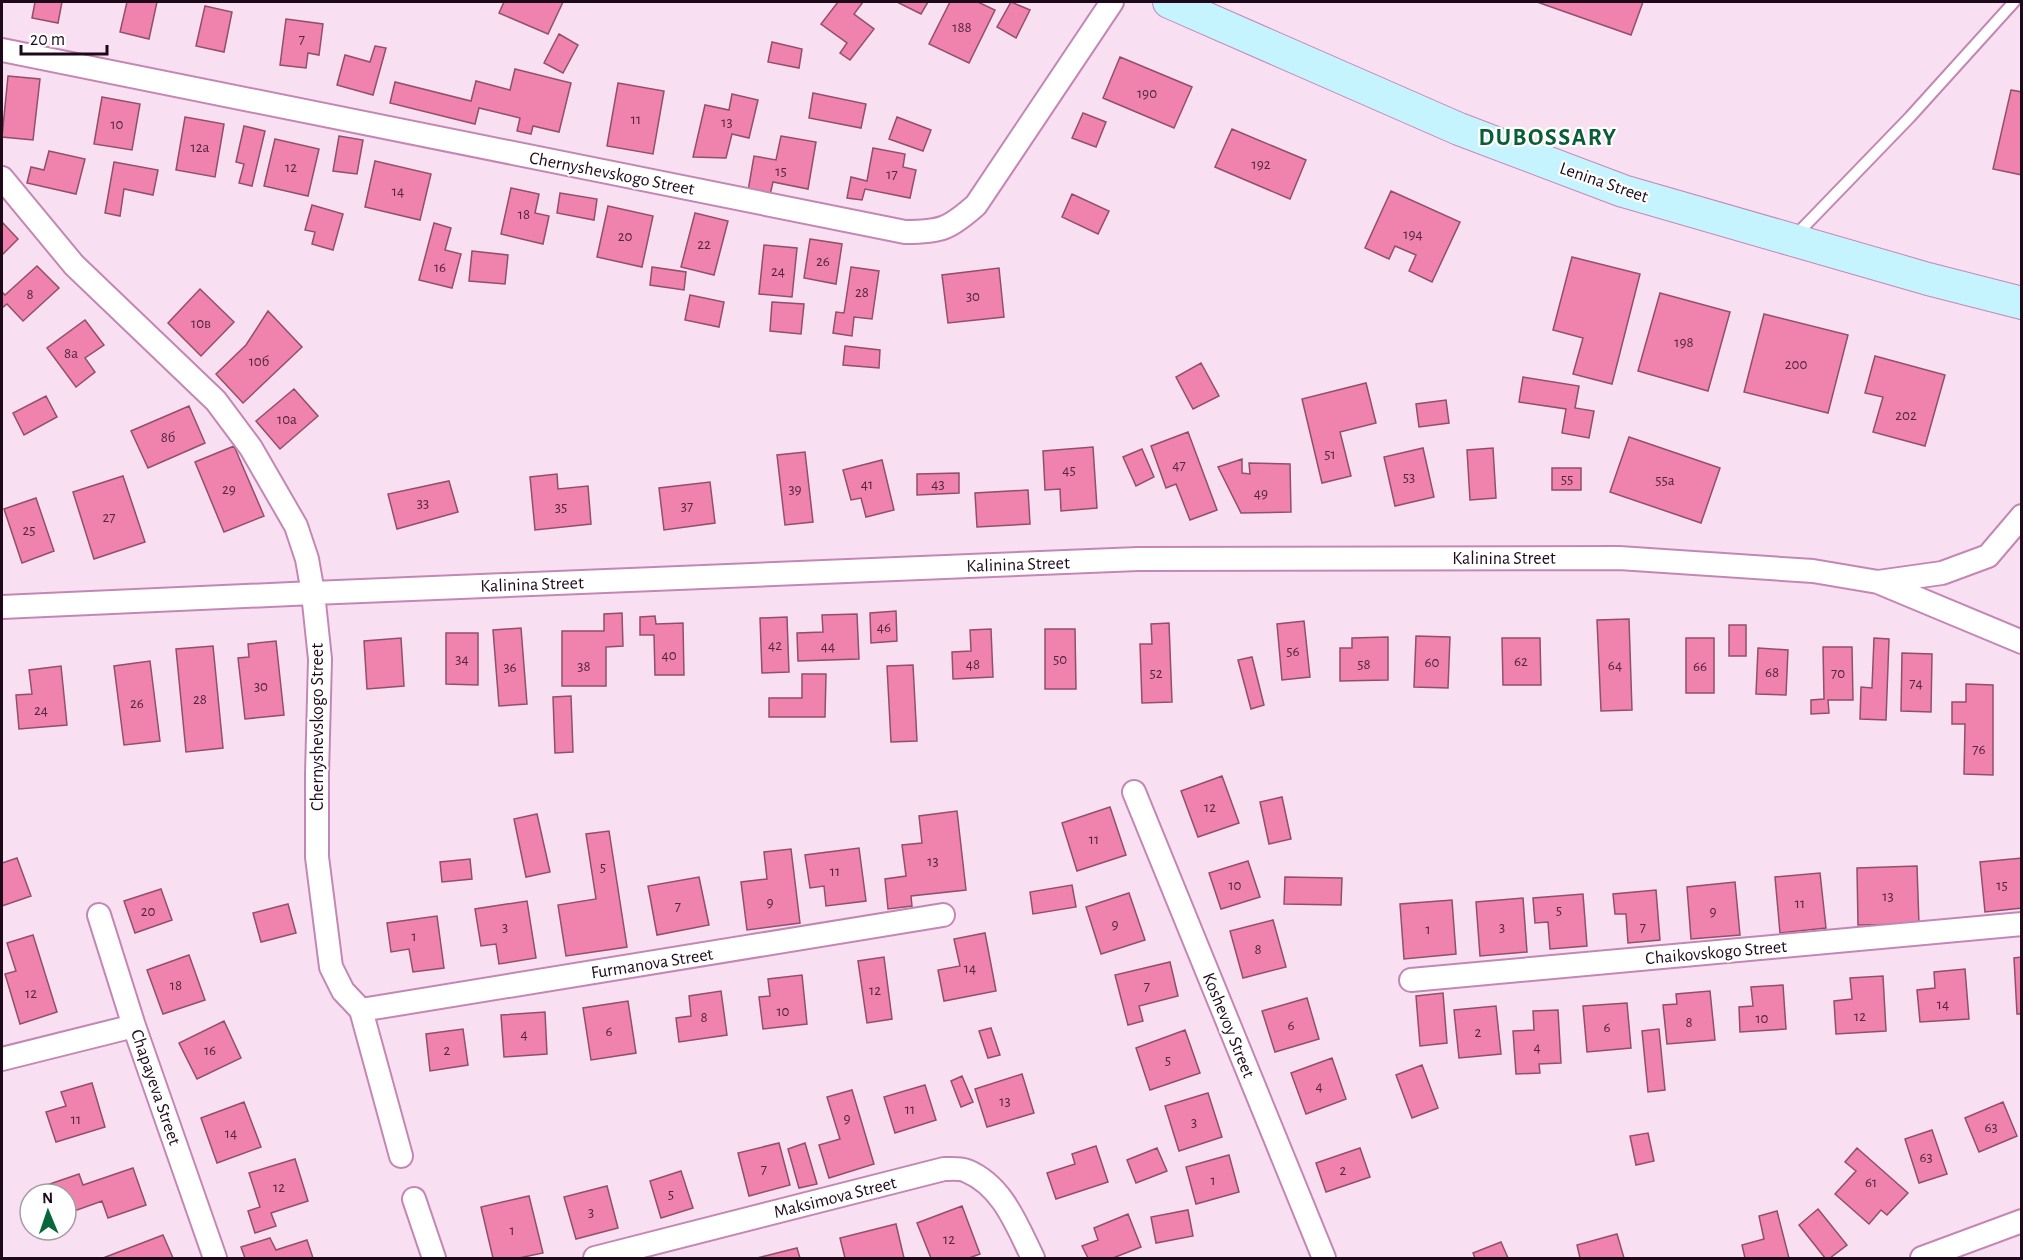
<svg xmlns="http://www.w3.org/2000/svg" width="2023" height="1260" viewBox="0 0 2023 1260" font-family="'Alegreya Sans',sans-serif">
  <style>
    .building { fill: #f082ae; stroke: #924f6a; stroke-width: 1.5 }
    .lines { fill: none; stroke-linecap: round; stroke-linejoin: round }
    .lane-casing { stroke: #c487b5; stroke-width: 14 }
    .street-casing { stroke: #c487b5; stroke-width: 26 }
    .secondary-casing { stroke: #c487b5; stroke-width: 34 }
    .lane { stroke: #fff; stroke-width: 10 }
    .street { stroke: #fff; stroke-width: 22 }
    .secondary { stroke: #c5f4fe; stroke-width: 32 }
    .labels { text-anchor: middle; stroke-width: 4.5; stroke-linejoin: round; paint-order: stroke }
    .number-label { font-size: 15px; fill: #52273f }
    .street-label { font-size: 18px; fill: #1e091a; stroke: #fff }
    .district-label { font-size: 24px; font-weight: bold; letter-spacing: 1.5px; fill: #0a5e36; stroke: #fff }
  </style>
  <rect width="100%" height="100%" fill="#f9dff2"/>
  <!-- building -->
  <path class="building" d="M35 2H62L58 23 32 18Z
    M127 2H157L149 39 120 32Z
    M504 2H563L548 34 499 13Z
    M838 2H863L854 14 874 29 850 60 840 53 847 43 821 24Z
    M897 2H928L921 14Z
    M950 2H978L995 10 969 63 929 44Z
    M1011 2 1030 10 1016 38 997 27Z
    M1537 2H1643L1631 35Z
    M205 6 232 12 224 52 196 46Z
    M286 19 323 24 319 55 308 53 306 68 280 65Z
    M559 34 578 45 563 73 544 63Z
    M772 42 802 49 799 68 768 62Z
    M375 46 386 48 373 95 337 85 345 55 370 62Z
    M1120 57 1192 87 1174 128 1103 98Z
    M515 69 571 83 559 132 533 126 531 134 517 131 520 118 479 108 475 124 390 103 395 82 471 101 476 81 510 90Z
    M8 76 40 79 33 140 2 137Z
    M618 83 664 91 653 154 607 146Z
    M2011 90 2022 92V175L1993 169Z
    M813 93 866 104 861 128 809 118Z
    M732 94 758 100 749 138 732 134 726 158 693 157 705 105 729 110Z
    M102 97 140 104 132 150 94 144Z
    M1083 113 1106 122 1096 147 1072 138Z
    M185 117 224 124 215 177 176 170Z
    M897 117 931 130 923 151 889 139Z
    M244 126 265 131 252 186 239 183 244 164 236 162Z
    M1232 129 1306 160 1290 199 1215 167Z
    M339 136 363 140 357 174 333 171Z
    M781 136 816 142 808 189 773 182 770 195 748 191 754 156 776 160Z
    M275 139 319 149 308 196 264 186Z
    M873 148 905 154 903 167 916 170 910 198 865 189 862 200 847 198 851 177 867 181Z
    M49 151 85 159 76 194 27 183 31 167 44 170Z
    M375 161 431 174 420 220 365 207Z
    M114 162 158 170 153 195 124 189 120 216 105 213Z
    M511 188 539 194 535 213 549 216 543 244 501 234Z
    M1391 191 1460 222 1432 282 1409 271 1416 255 1395 246 1389 259 1365 248Z
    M560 193 597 199 594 220 557 213Z
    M1072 194 1109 211 1098 234 1062 217Z
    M312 205 343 214 333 250 312 244 315 232 305 230Z
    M608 206 653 216 642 267 597 257Z
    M695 213 728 221 714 275 681 267Z
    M2 222 18 239 2 255Z
    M434 223 451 228 445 250 461 254 452 288 419 280Z
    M810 239 842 244 836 284 804 278Z
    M764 245 797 248 792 297 759 294Z
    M472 251 508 255 505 284 469 281Z
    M1572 257 1640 274 1612 384 1573 374 1583 338 1553 330Z
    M37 266 59 288 23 321 7 304 2 308V292L5 295Z
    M652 267 686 272 684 290 650 285Z
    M851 267 879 271 872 319 854 317 852 336 833 333 836 312 844 313Z
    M999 268 1004 317 948 323 942 275Z
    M200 289 234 322 201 356 168 323Z
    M1660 293 1730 312 1708 391 1638 371Z
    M690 295 724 302 719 327 685 320Z
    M772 302 804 304 801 334 770 331Z
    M268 311 302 347 243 403 216 374 246 345Z
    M1764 314 1848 335 1828 413 1744 392Z
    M85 320 104 345 85 358 95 372 76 387 47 348Z
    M845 346 880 350 879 368 843 365Z
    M1875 356 1945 375 1925 446 1873 432 1883 397 1865 393Z
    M1201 363 1219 396 1193 409 1176 377Z
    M1523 377 1579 386 1575 408 1594 411 1589 438 1562 433 1566 409 1519 402Z
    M1366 383 1376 423 1340 432 1351 476 1322 483 1302 399Z
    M294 389 318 416 280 449 256 421Z
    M46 396 57 417 24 435 13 413Z
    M1446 400 1449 423 1419 427 1416 404Z
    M189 406 205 443 148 468 131 431Z
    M1188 432 1217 510 1190 520 1176 484 1166 488 1151 446Z
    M1629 437 1720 468 1701 523 1610 492Z
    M234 446 264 516 224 532 195 462Z
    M1093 447 1097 508 1061 511 1060 489 1045 490 1043 451Z
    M1423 448 1434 497 1395 506 1384 457Z
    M1493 448 1496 498 1470 500 1467 450Z
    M1142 449 1154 477 1136 486 1123 457Z
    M805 452 813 522 785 525 777 455Z
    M1242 459V473L1250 474 1249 463 1290 464 1291 512 1241 513 1218 467Z
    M882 460 894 510 866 517 861 498 851 500 843 470Z
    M1552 468H1581V490H1552Z
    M959 473V493L917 495V474Z
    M557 474 558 489 588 486 591 524 535 530 530 477Z
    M123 476 145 542 94 559 73 492Z
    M449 481 458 512 397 529 388 494Z
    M710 482 715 523 664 530 659 488Z
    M1028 490 1030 524 977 527 975 493Z
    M36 498 54 551 22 563 4 509Z
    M896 611 897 641 871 643 870 613Z
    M622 613 623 646 606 647V686H562V631H604V614Z
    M857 614 859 659 798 661 797 633 823 632 822 615Z
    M655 616 656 624 683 623 684 675H655L654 635H640V617Z
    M787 617 789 672 762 673 760 618Z
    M1629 619 1632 710 1601 711 1597 620Z
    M1304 621 1310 677 1282 680 1277 624Z
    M1169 623 1172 702 1142 703 1140 644H1152L1151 624Z
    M1729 625H1746V656H1729Z
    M521 628 527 704 499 706 493 630Z
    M991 629 993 677 953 679 952 652 971 651 970 630Z
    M1045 629H1075L1076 689H1045Z
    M446 633H478V685L446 684Z
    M1416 636 1450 637 1448 688 1414 687Z
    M1388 637V680L1340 681V648H1352V638Z
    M401 638 404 686 367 689 364 641Z
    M1502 638H1540L1541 685H1503Z
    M1686 638H1714V693H1686Z
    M1874 638 1889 639 1886 720 1860 719 1861 687 1872 688Z
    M276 641 284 715 245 719 238 658 249 657 248 644Z
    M213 646 223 748 186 752 176 649Z
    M1823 647H1852L1853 700H1828L1829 713 1811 714V700L1824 699Z
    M1758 648 1788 650 1786 695 1756 694Z
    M1902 653 1932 654 1931 712 1901 711Z
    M1252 657 1264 705 1251 709 1238 660Z
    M150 661 160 741 124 745 114 666Z
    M913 665 917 741 891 742 887 666Z
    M61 666 67 725 19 729 16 695 32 694 29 670Z
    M802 674H826L825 717H769V698H802Z
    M1966 684 1993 685V775L1964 774 1965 724H1952V702H1966Z
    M571 696 573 752 555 753 553 697Z
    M1222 776 1239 823 1198 837 1181 791Z
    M1282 797 1291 839 1269 844 1260 802Z
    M1110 807 1126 855 1077 871 1062 823Z
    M957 811 966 890 911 896 912 906 888 909 885 879 906 876 902 845 922 843 919 816Z
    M537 814 550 872 526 877 514 819Z
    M609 831 627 947 566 956 558 905 596 899 586 834Z
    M859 848 866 901 826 906 824 886 810 888 805 855Z
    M791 849 800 923 747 930 741 882 767 879 764 852Z
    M17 858 31 896 2 906V863Z
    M2022 858V908L1985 912 1980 862Z
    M470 859 472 879 442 882 440 862Z
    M1248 861 1260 897 1221 909 1209 873Z
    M1917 866 1919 924 1858 925 1857 868Z
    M1820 873 1826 928 1780 933 1775 877Z
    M699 877 709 925 657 935 648 886Z
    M1285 877 1342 878 1341 905 1284 904Z
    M1735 882 1740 935 1691 939 1687 887Z
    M1072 885 1076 907 1033 914 1030 892Z
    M161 889 172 920 135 933 124 901Z
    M1656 890 1660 940 1628 943 1626 914H1615L1613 894Z
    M1129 893 1145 940 1101 954 1086 907Z
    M1583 894 1587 946 1550 949 1548 922 1535 923 1533 898Z
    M1523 898 1527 952 1480 956 1476 902Z
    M1452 900 1456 954 1404 959 1400 904Z
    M527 901 536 958 499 964 496 944 481 946 475 909Z
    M288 904 296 933 261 942 253 913Z
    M437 916 444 968 413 972 409 949 391 952 387 923Z
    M1273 920 1286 967 1243 978 1230 931Z
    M985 933 996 991 944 1001 938 970 960 966 954 939Z
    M33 935 57 1012 20 1024 5 974 16 971 7 943Z
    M189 955 205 1000 163 1014 147 970Z
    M884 957 892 1019 867 1023 858 961Z
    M2022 957V1014H2017L2014 958Z
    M1170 962 1178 996 1139 1006 1143 1021 1128 1025 1115 975Z
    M1965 969 1969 1019 1920 1022 1917 990 1935 988 1934 972Z
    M802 975 807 1024 763 1029 759 997 770 996 768 979Z
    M1883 976 1886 1031 1836 1034 1834 1001 1852 999 1850 978Z
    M1783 985 1786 1029 1740 1032 1739 1007 1753 1006 1751 987Z
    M721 991 727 1035 679 1042 676 1018 691 1016 689 996Z
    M1710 991 1715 1040 1667 1044 1663 1005 1677 1004 1676 994Z
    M1443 993 1447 1043 1420 1046 1416 996Z
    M1307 998 1319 1039 1275 1052 1262 1011Z
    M628 1001 636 1053 591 1060 583 1008Z
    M1627 1003 1631 1048 1587 1052 1583 1006Z
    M1496 1006 1501 1054 1459 1058 1454 1010Z
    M1558 1010 1561 1063 1539 1064 1540 1073 1516 1074 1513 1031 1534 1030 1533 1011Z
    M545 1012 547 1054 504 1057 501 1015Z
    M224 1021 241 1058 197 1079 179 1043Z
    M991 1028 1000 1055 988 1058 979 1031Z
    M463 1029 468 1065 430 1071 426 1034Z
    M1659 1029 1665 1090 1648 1092 1642 1031Z
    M1185 1030 1200 1073 1150 1090 1136 1048Z
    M1332 1058 1346 1099 1306 1114 1291 1073Z
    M1422 1065 1438 1108 1412 1118 1396 1075Z
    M1022 1074 1034 1113 987 1127 975 1089Z
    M962 1076 973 1102 961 1107 951 1081Z
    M92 1083 105 1127 56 1142 46 1112 66 1106 61 1092Z
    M925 1085 936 1120 895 1133 884 1097Z
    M852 1090 874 1164 829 1178 819 1145 840 1139 827 1097Z
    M1208 1093 1222 1137 1179 1151 1165 1106Z
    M244 1102 261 1147 217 1163 201 1118Z
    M2003 1102 2017 1136 1979 1152 1965 1118Z
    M1932 1130 1947 1174 1919 1183 1905 1139Z
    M1648 1133 1654 1161 1636 1165 1630 1136Z
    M779 1143 790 1185 749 1196 738 1153Z
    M805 1143 817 1184 799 1188 788 1149Z
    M1096 1146 1108 1182 1056 1199 1047 1173 1075 1164 1072 1154Z
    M1157 1148 1167 1171 1136 1183 1127 1160Z
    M1360 1148 1370 1177 1326 1192 1316 1163Z
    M1857 1148 1908 1193 1887 1215 1881 1210 1869 1224 1835 1194 1856 1171 1845 1162Z
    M1229 1155 1239 1192 1196 1204 1186 1167Z
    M295 1159 308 1201 271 1213 276 1226 255 1233 248 1211 260 1207 249 1173Z
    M133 1168 146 1205 108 1218 102 1201 66 1214V1194H47L44 1186 79 1174 83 1185Z
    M681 1171 693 1208 661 1218 650 1181Z
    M607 1186 618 1228 576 1239 564 1197Z
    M529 1196 543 1253 519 1258H493L481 1207Z
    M962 1206 980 1254 969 1258H931L917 1223Z
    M1818 1209 1847 1245 1830 1258H1825L1799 1225Z
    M1188 1210 1193 1236 1156 1243 1151 1217Z
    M1777 1211 1789 1258H1745L1742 1245 1764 1239 1759 1216Z
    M1128 1214 1141 1247 1113 1258H1088L1082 1246 1098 1240 1094 1228Z
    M896 1224 904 1258H845L840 1238Z
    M1617 1234 1624 1258H1580L1577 1245Z
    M163 1235 173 1258H103Z
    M270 1238 276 1250 307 1240 313 1258H245L241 1247Z
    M1501 1242 1508 1258H1475L1473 1253Z
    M797 1248 800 1258H757Z"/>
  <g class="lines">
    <defs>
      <path id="lane" d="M1794 237 1910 117 2014 2"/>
      <path id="street" d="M2 50 905 232C941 232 949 229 976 205L1112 2
        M2 178 74 265 216 401 251 448 296 526 307 559 313 593 320 659 317 774V857L331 967 343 991 361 1010 401 1156
        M1878 582 1942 573 1988 556 2022 516
        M2 607 313 593 1138 559 1619 558 1813 571 1878 582 2022 642
        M1134 792 1324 1258
        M99 915 134 1026 215 1258
        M1411 980 2022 924
        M361 1010 943 915
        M2 1059 134 1026
        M414 1199 434 1258
        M595 1258 944 1169C951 1169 961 1168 967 1171 1003 1186 1017 1226 1033 1258
        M1922 1258 2022 1221"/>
      <path id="secondary" d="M1169 2 1459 129 1623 191 1928 279 2022 303"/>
    </defs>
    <!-- lane casing -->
    <use href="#lane" class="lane-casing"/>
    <!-- street casing -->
    <use href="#street" class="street-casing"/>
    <!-- secondary casing -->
    <use href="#secondary" class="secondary-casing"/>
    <!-- lane -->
    <use href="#lane" class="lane"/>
    <!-- street -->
    <use href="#street" class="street"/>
    <!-- secondary -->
    <use href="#secondary" class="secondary"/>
  </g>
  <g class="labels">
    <!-- number labels -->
    <g class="number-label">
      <text x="962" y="32">188</text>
      <text x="302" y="44">7</text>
      <text x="1147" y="98">190</text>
      <text x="636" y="124">11</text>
      <text x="727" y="127">13</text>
      <text x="117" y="129">10</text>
      <text x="200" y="152">12а</text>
      <text x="1261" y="169">192</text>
      <text x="291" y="172">12</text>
      <text x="781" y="176">15</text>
      <text x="892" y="179">17</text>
      <text x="398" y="196">14</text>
      <text x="524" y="219">18</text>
      <text x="1413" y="239">194</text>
      <text x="625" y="241">20</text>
      <text x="704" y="249">22</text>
      <text x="823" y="266">26</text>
      <text x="440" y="272">16</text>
      <text x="778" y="276">24</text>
      <text x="862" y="297">28</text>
      <text x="30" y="299">8</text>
      <text x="973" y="301">30</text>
      <text x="201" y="328">10в</text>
      <text x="1684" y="347">198</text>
      <text x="71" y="358">8а</text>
      <text x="259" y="366">10б</text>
      <text x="1796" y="369">200</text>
      <text x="1906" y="420">202</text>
      <text x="287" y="424">10а</text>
      <text x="168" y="442">8б</text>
      <text x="1330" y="459">51</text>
      <text x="1179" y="470">47</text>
      <text x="1069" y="475">45</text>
      <text x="1409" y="482">53</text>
      <text x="1567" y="484">55</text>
      <text x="1665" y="485">55а</text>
      <text x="867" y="489">41</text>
      <text x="938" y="489">43</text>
      <text x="229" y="494">29</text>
      <text x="795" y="494">39</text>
      <text x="1261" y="498">49</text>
      <text x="423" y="508">33</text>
      <text x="687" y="511">37</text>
      <text x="561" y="512">35</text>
      <text x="109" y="522">27</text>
      <text x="29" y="535">25</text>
      <text x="884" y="632">46</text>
      <text x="775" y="650">42</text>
      <text x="828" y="651">44</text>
      <text x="1293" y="656">56</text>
      <text x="669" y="660">40</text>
      <text x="462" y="664">34</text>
      <text x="1060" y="664">50</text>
      <text x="1521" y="666">62</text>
      <text x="1432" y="667">60</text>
      <text x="973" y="669">48</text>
      <text x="1364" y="669">58</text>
      <text x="1615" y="670">64</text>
      <text x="584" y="671">38</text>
      <text x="1700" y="671">66</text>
      <text x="510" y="672">36</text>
      <text x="1772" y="677">68</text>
      <text x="1156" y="678">52</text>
      <text x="1838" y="678">70</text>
      <text x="1916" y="688">74</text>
      <text x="261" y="691">30</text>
      <text x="200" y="704">28</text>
      <text x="137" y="708">26</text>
      <text x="41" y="715">24</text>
      <text x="1979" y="754">76</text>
      <text x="1210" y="812">12</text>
      <text x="1094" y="844">11</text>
      <text x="933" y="866">13</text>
      <text x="603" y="872">5</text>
      <text x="835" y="876">11</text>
      <text x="1235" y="890">10</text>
      <text x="2002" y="890">15</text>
      <text x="1888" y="901">13</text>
      <text x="770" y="907">9</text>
      <text x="1800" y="908">11</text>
      <text x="678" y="911">7</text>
      <text x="1559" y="915">5</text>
      <text x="148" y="916">20</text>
      <text x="1713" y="916">9</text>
      <text x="1115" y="929">9</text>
      <text x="505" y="932">3</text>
      <text x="1502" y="932">3</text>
      <text x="1643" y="932">7</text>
      <text x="1428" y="934">1</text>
      <text x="414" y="941">1</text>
      <text x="1258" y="954">8</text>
      <text x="970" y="973">14</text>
      <text x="176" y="990">18</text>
      <text x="1147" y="991">7</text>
      <text x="875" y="995">12</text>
      <text x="31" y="998">12</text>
      <text x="1943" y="1009">14</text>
      <text x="783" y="1016">10</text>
      <text x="1860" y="1021">12</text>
      <text x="704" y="1022">8</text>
      <text x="1762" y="1023">10</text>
      <text x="1689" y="1027">8</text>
      <text x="1291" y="1030">6</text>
      <text x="1607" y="1032">6</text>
      <text x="609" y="1036">6</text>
      <text x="1478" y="1037">2</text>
      <text x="524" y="1039">4</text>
      <text x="1537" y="1052">4</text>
      <text x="210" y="1055">16</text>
      <text x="447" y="1055">2</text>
      <text x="1168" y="1065">5</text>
      <text x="1319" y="1091">4</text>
      <text x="1005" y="1106">13</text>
      <text x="910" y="1114">11</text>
      <text x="847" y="1123">9</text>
      <text x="76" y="1124">11</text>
      <text x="1194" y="1127">3</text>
      <text x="1991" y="1132">63</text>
      <text x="231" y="1138">14</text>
      <text x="1926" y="1162">63</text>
      <text x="764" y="1174">7</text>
      <text x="1343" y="1175">2</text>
      <text x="1213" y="1185">1</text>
      <text x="1871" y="1187">61</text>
      <text x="279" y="1192">12</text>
      <text x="671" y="1199">5</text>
      <text x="591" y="1217">3</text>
      <text x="512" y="1235">1</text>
      <text x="949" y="1244">12</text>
    </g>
    <!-- street labels -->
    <g class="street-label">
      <text transform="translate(612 173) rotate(11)" y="6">Chernyshevskogo Street</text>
      <text transform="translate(1604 182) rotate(19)" y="6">Lenina Street</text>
      <text x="1504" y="564">Kalinina Street</text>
      <text transform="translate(1018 564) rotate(-2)" y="6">Kalinina Street</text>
      <text transform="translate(532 584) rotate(-2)" y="6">Kalinina Street</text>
      <text transform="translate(317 727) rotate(-90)" y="6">Chernyshevskogo Street</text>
      <text transform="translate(1716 952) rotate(-5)" y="6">Chaikovskogo Street</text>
      <text transform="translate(652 963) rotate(-9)" y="6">Furmanova Street</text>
      <text transform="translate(1229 1025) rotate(68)" y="6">Koshevoy Street</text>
      <text transform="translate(156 1087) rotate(71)" y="6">Chapayeva Street</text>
      <text transform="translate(835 1197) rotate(-14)" y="6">Maksimova Street</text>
    </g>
    <!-- district labels -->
    <g class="district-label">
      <text x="1548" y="145">DUBOSSARY</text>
    </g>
  </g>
  <!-- border -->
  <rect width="2023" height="1260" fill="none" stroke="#1e091a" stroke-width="6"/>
  <!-- north arrow -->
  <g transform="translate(48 1212) rotate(358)"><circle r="28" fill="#ffffff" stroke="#a59da3" stroke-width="1.5"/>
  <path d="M0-4.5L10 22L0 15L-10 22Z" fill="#08683c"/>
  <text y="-9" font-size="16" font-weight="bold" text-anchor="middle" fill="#1e091a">N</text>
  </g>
  <!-- scale -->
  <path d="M21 45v9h86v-9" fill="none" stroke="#1e091a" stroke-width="3"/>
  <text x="30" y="45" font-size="18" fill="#1e091a" stroke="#ffffff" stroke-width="4.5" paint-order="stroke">20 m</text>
</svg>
